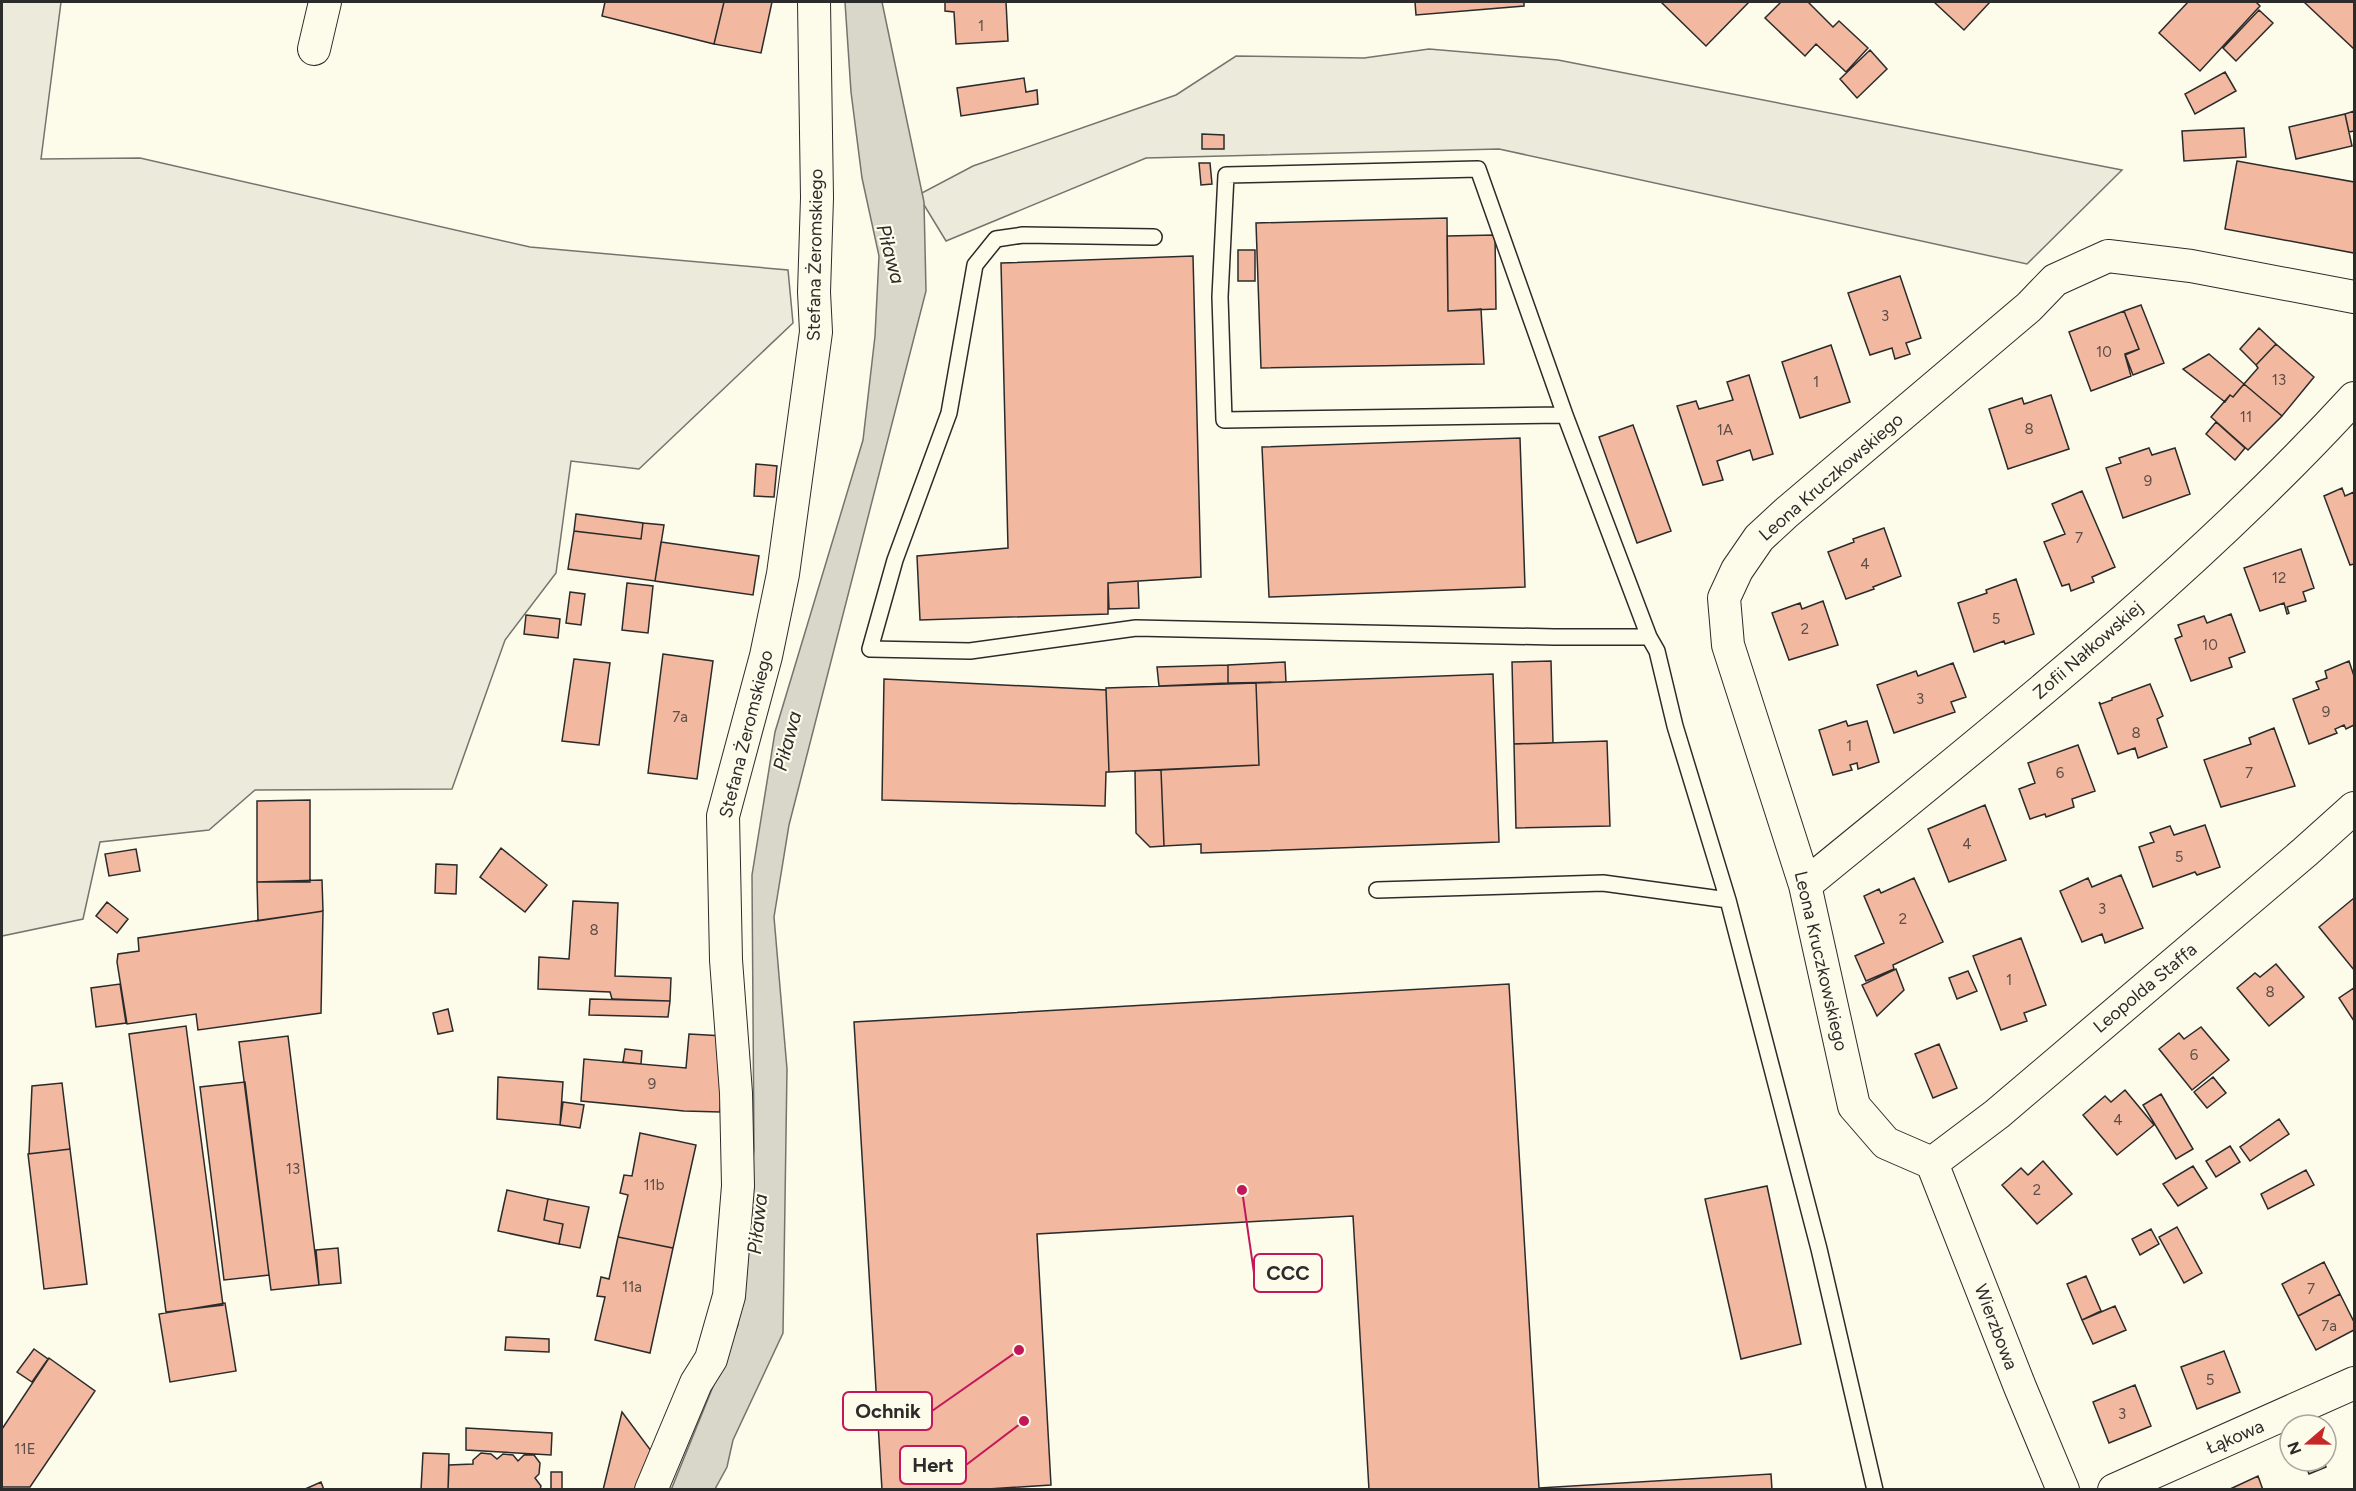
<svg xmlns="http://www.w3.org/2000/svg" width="2356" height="1491" viewBox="0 0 2356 1491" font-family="Figtree,sans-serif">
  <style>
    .green { fill: #ecebdb; stroke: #74746e; stroke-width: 1.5 }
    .water { fill: #d8d7c9; stroke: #74746e; stroke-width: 1.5 }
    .building { fill: #f2b8a0; stroke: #2b2b2b; stroke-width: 1.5 }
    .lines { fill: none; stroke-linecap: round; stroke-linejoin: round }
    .service-casing { stroke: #2b2b2b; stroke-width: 18 }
    .minor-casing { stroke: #2b2b2b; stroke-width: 34 }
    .service { stroke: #fdfbea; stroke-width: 15 }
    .minor { stroke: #fdfbea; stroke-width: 32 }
    .labels { text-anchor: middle; stroke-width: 4.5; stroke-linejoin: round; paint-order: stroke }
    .number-label { font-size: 15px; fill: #5d4e48 }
    .street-label { font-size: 18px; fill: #2b2b2b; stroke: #fdfbea }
    .water-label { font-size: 20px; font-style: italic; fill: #2b2b2b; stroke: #fdfbea }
    .leader { fill: none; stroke: #c2185b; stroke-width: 2 }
    .callout-dot { fill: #c2185b; stroke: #fdfbea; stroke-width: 2 }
    .callout { fill: #fdfbea; stroke: #c2185b; stroke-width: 2 }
    .callout-label { font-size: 20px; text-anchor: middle; font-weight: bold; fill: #2b2b2b }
  </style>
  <rect width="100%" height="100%" fill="#fdfbea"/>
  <!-- green -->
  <path class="green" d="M2 2H61L41 159 140 158 530 247 788 270 793 323 639 469 571 461 556 573 505 640 452 789 255 790 209 830 100 842 83 919 2 936Z
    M1429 49 1558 60 2122 170 2027 264 1499 149 1146 158 946 241 918 195 973 166 1176 95 1236 56 1364 58Z"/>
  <!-- water -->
  <path class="water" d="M845 2H882L924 202 926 291 789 825 774 917 787 1069 783 1333 733 1440 727 1467 715 1489 671 1490 738 1325 754 1149 752 875 775 732 863 440 875 336 879 256 862 178 851 92Z"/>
  <!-- building -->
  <path class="building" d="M605 2H724L714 44 602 16Z
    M724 2H772L761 53 714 44Z
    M945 2H1006L1008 41 956 44 954 12 945 11Z
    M1415 2H1524V6L1416 15Z
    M1661 2H1749L1706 46Z
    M1781 2H1808L1833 27 1839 21 1868 48 1846 72 1816 44 1805 56 1765 18Z
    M1934 2H1990L1964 30Z
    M2188 2H2256L2260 6 2200 71 2159 33Z
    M2304 2H2354V49Z
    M2259 10 2273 23 2236 61 2223 48Z
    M1870 50 1887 69 1857 98 1840 79Z
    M2225 72 2236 91 2195 114 2185 94Z
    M1024 78 1026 92 1037 90 1038 104 961 116 957 88Z
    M2354 111V131L2349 132 2345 114Z
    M2345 114 2352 146 2296 159 2289 127Z
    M2244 128 2246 157 2184 161 2182 131Z
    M1202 134 1224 135V149H1202Z
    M2237 161 2354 182V253L2225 229Z
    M1199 163H1210L1212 184 1201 185Z
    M1447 218 1448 311 1481 309 1484 364 1261 368 1256 223Z
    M1495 235 1496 309 1448 311 1447 236Z
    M1238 250H1255V281H1238Z
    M1193 256 1201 577 1108 583V614L920 620 917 556 1008 548 1001 263Z
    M1900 276 1921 338 1906 343 1910 354 1895 359 1892 348 1870 355 1848 293Z
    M2141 305 2164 363 2133 375 2125 354 2139 349 2124 311Z
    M2124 311 2139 349 2125 355 2131 376 2091 391 2069 332Z
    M2259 328 2276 344 2256 365 2240 349Z
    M2276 344 2314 377 2282 416 2244 384 2258 368 2256 365Z
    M1831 345 1850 402 1800 418 1782 362Z
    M2209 354 2244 384 2233 397 2230 395 2225 402 2183 369Z
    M1749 375 1773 454 1753 460 1750 450 1717 461 1723 480 1703 485 1677 406 1696 401 1699 409 1733 400 1727 382Z
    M2244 384 2282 416 2248 450 2211 417 2230 395 2233 397Z
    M2051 395 2069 449 2008 469 1989 409 2022 398 2024 404Z
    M2216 422 2245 448 2235 460 2206 434Z
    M1633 425 1671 531 1637 543 1599 437Z
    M1520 438 1525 587 1269 597 1262 447Z
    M2149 448 2152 455 2175 448 2190 494 2123 518 2106 468 2121 463 2119 458Z
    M756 464 777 466 774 497 754 496Z
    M2342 488 2345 496 2354 492V564L2350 565 2324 496Z
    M2082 491 2115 567 2092 577 2094 582 2071 591 2069 584 2062 586 2044 542 2065 534 2052 504Z
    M576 514 643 523 641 539 574 531Z
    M643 523 664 525 655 581 568 569 574 531 641 539Z
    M1884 528 1901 576 1873 587 1874 589 1846 599 1828 552 1854 542 1853 539Z
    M661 542 759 556 753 595 655 581Z
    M2301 549 2314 588 2303 592 2306 601 2287 607 2289 613 2287 614 2284 603 2260 611 2244 568Z
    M2016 579 2034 634 2005 644 2004 641 1974 652 1958 603 1987 593 1986 590Z
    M1138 581 1139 608 1109 609 1108 583Z
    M627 583 653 586 648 633 622 630Z
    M570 592 585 594 581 625 566 623Z
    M1823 601 1838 645 1789 660 1772 613 1800 603 1802 609Z
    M2231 614 2245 652 2229 658 2232 667 2191 681 2175 639 2182 636 2178 625 2204 616 2207 623Z
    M526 615 560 619 558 638 524 634Z
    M663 654 713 661 697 779 648 773Z
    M574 659 610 663 599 745 562 741Z
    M1551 661 1553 743 1514 744 1512 662Z
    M2349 661 2354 676V725L2346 729 2344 725 2335 729 2337 733 2309 744 2293 699 2319 689 2316 682 2327 678 2325 671Z
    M1285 662 1286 682 1228 683V665Z
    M1953 663 1966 697 1951 702 1955 712 1894 733 1877 685 1916 671 1918 676Z
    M1228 665V683L1159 686 1157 667Z
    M1493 674 1499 842 1201 853V844L1164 846 1161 770 1259 765 1256 683Z
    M884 679 1106 690 1109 772H1106L1105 806 882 800Z
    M1256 683 1259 765 1109 772 1106 688Z
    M2150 684 2163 716 2157 719 2167 747 2138 758 2135 748 2118 754 2099 702 2101 704 2112 700V698Z
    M1846 721 1848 726 1867 721 1879 762 1858 769 1857 763 1850 765 1852 770 1833 775 1819 730Z
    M2274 728 2295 786 2221 807 2204 760 2251 744 2249 738Z
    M1607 741 1610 826 1516 828 1514 744Z
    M2078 745 2095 791 2072 799 2074 807 2046 817 2045 814 2030 819 2019 789 2035 783 2028 763Z
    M1161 770 1164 846 1150 847 1136 833 1135 771Z
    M310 800V882H257V801Z
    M1985 805 2006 860 1949 882 1928 829Z
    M2205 825 2220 867 2197 875 2195 872 2153 887 2139 847 2154 842 2150 833 2170 826 2174 835Z
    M501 848 547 885 525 912 480 877Z
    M136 849 140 871 109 876 105 854Z
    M436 864 457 865 456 894 435 893Z
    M2121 875 2143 928 2105 943 2102 934 2082 942 2060 891 2088 878 2092 887Z
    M1914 878 1943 942 1893 965 1894 969 1866 981 1855 956 1884 943 1864 896 1879 889 1881 893Z
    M322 880 323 911 258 921 257 882Z
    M2354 898V970L2319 927Z
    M573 901 618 903 615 976 671 978 670 1001 612 999 610 992 538 989 539 957 569 959Z
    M107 902 128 919 117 933 96 916Z
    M323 911 321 1013 198 1030 196 1014 127 1024 117 962 118 954 139 951 138 938Z
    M2021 938 2046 1005 2024 1013 2027 1021 2001 1030 1973 956Z
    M2276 964 2304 997 2269 1026 2237 988 2255 973 2260 977Z
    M1896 969 1904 990 1877 1016 1862 985Z
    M1968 971 1977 991 1957 999 1949 978Z
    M120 984 126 1023 96 1027 91 988Z
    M1509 984 1539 1488 1771 1474 1772 1490H1369L1353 1216 1037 1234 1051 1485 973 1490H882L854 1022Z
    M2354 988V1021L2339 998Z
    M590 999 670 1001 668 1017 589 1015Z
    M448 1009 453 1031 438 1034 433 1013Z
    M186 1026 223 1305 166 1312 129 1034Z
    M2201 1027 2229 1060 2192 1090 2159 1049 2179 1033 2184 1039Z
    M689 1034 724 1036 720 1112 684 1111 581 1101 584 1059 686 1068Z
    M288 1036 319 1285 271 1290 239 1042Z
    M1939 1044 1957 1088 1933 1098 1915 1054Z
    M625 1049 642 1051 641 1064 623 1062Z
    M498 1077 563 1082 560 1125 497 1119Z
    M2213 1077 2226 1093 2207 1108 2194 1092Z
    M245 1082 269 1275 224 1280 200 1087Z
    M62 1083 70 1149 29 1154 32 1086Z
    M2125 1090 2154 1125 2117 1155 2083 1115 2105 1096 2111 1102Z
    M2161 1094 2193 1149 2176 1159 2143 1105Z
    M563 1102 584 1105 580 1128 560 1125Z
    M2279 1119 2289 1134 2250 1161 2240 1147Z
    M640 1133 696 1145 673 1248 618 1237 628 1195 620 1193 624 1175 632 1176Z
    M2230 1146 2240 1162 2216 1177 2206 1161Z
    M70 1149 87 1284 44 1289 28 1154Z
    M2043 1161 2072 1194 2037 1224 2002 1185 2021 1168 2028 1175Z
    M2193 1166 2207 1188 2178 1206 2163 1184Z
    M2306 1170 2314 1185 2268 1209 2261 1194Z
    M1767 1186 1801 1344 1741 1359 1705 1199Z
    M507 1190 548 1199 544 1220 563 1224 559 1244 498 1231Z
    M548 1199 589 1207 580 1248 559 1244 563 1224 544 1220Z
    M2177 1227 2202 1273 2184 1283 2159 1237Z
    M2151 1229 2159 1244 2140 1255 2132 1239Z
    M618 1237 673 1248 650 1353 595 1340 605 1297 597 1296 601 1277 609 1279Z
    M338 1248 341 1283 319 1285 316 1250Z
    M2324 1262 2340 1294 2298 1316 2282 1284Z
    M2086 1276 2101 1311 2082 1320 2067 1284Z
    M2340 1294 2354 1322V1330L2316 1350 2298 1316Z
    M225 1303 236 1371 170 1382 159 1314Z
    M2115 1306 2126 1330 2093 1344 2082 1320Z
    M506 1337 549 1339V1352L505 1350Z
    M34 1349 48 1359 32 1382 17 1372Z
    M2224 1351 2240 1392 2197 1409 2181 1367Z
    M49 1358 95 1391 30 1487H2V1429Z
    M2135 1385 2151 1426 2109 1443 2093 1402Z
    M622 1412 652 1452 635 1490H603Z
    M466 1428 552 1433 551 1455 466 1450Z
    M423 1453 449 1454 448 1490H421Z
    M481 1453 491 1454 497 1459 503 1454 513 1455 518 1461 524 1455H534L540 1463 539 1474 535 1478 541 1486 540 1490H448L449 1465 473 1464V1460Z
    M2304 1461H2324L2326 1467 2309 1474Z
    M551 1472H562V1490H551Z
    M2258 1476 2263 1490H2228Z
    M321 1482 324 1490H303Z"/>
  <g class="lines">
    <defs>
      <path id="service" d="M1154 237 1023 235 996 239 975 265 949 413 895 560 870 649 970 651 1136 628 1554 637H1649L1657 651 1675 726 1728 900 1819 1249 1875 1490
        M1565 415 1224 420 1220 297 1226 175 1478 169 1565 415 1649 637
        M1377 890 1603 883 1728 900"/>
      <path id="minor" d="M314 49 325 2
        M1805 885C1994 730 2189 578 2354 398
        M1932 1163 1886 1143 1854 1106 1805 885 1728 645 1724 598 1737 570 1759 538 1786 513 2029 307 2055 280 2108 256 2191 266 2354 297
        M1932 1163 1997 1114 2305 852 2354 808
        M1932 1163 2020 1387 2063 1490
        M651 1490 696 1383 711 1359 729 1296 738 1186 736 1093 726 960 723 816 766 656 783 574 816 332 814 292 817 198 814 2
        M2114 1490 2354 1383"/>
    </defs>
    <!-- service casing -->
    <use href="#service" class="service-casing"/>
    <!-- minor casing -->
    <use href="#minor" class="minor-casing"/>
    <!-- service -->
    <use href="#service" class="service"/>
    <!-- minor -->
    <use href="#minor" class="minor"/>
  </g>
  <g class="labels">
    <!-- number labels -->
    <g class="number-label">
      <text x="981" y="31">1</text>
      <text x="1885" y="321">3</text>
      <text x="2104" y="357">10</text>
      <text x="2279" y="385">13</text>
      <text x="1816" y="387">1</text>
      <text x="2246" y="422">11</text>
      <text x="2029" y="434">8</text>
      <text x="1725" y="435">1A</text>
      <text x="2148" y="486">9</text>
      <text x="2079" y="543">7</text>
      <text x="1865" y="569">4</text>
      <text x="2279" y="583">12</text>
      <text x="1996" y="624">5</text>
      <text x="1805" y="634">2</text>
      <text x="2210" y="650">10</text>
      <text x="1920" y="704">3</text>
      <text x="2326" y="717">9</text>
      <text x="680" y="722">7a</text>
      <text x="2136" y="738">8</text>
      <text x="1849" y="751">1</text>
      <text x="2060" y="778">6</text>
      <text x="2249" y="778">7</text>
      <text x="1967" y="849">4</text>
      <text x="2179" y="862">5</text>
      <text x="2102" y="914">3</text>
      <text x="1903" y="924">2</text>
      <text x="594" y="935">8</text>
      <text x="2009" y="985">1</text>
      <text x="2270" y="997">8</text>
      <text x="2194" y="1060">6</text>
      <text x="652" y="1089">9</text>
      <text x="2118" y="1125">4</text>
      <text x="293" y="1174">13</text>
      <text x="654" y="1190">11b</text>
      <text x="2037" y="1195">2</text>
      <text x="632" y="1292">11a</text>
      <text x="2311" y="1294">7</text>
      <text x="2329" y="1331">7a</text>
      <text x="2210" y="1385">5</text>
      <text x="2122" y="1419">3</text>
      <text x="25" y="1454">11E</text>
    </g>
    <!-- street labels -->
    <g class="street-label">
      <text transform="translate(815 255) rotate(-89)" y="6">Stefana Żeromskiego</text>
      <text transform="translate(1831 477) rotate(-41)" y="6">Leona Kruczkowskiego</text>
      <text transform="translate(2088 650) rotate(-41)" y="6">Zofii Nałkowskiej</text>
      <text transform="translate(746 734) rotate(-76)" y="6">Stefana Żeromskiego</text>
      <text transform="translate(1821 961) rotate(77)" y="6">Leona Kruczkowskiego</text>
      <text transform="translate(2145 988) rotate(-40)" y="6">Leopolda Staffa</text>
      <text transform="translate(1996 1327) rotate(69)" y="6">Wierzbowa</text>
      <text transform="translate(2235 1437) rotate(-23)" y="6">Łąkowa</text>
    </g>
    <!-- water labels -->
    <g class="water-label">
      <text transform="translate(891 254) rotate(75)" y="7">Piława</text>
      <text transform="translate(787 741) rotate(-75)" y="7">Piława</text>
      <text transform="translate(757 1224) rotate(-84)" y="7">Piława</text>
    </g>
  </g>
  <!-- callouts -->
  <path class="leader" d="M1242 1190L1254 1273M1019 1350L932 1411M1024 1421L966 1465"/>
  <g class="callout-dot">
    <circle cx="1242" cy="1190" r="6"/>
    <circle cx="1019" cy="1350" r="6"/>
    <circle cx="1024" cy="1421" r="6"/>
  </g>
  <g class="callout">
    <rect x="1254" y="1254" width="68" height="38" rx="6"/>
    <rect x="843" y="1392" width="89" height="38" rx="6"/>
    <rect x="900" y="1446" width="66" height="38" rx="6"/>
  </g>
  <g class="callout-label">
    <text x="1288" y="1280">CCC</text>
    <text x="888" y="1418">Ochnik</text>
    <text x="933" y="1472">Hert</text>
  </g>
  <!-- border -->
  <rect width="2356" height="1491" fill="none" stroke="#2b2b2b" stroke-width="6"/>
  <!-- north arrow -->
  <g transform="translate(2308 1443) rotate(250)"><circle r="28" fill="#fdfbea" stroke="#a9a89e" stroke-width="1.5"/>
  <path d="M0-4.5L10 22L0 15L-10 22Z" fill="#c62828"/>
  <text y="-9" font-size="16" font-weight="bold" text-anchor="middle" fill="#2b2b2b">N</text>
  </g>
</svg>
